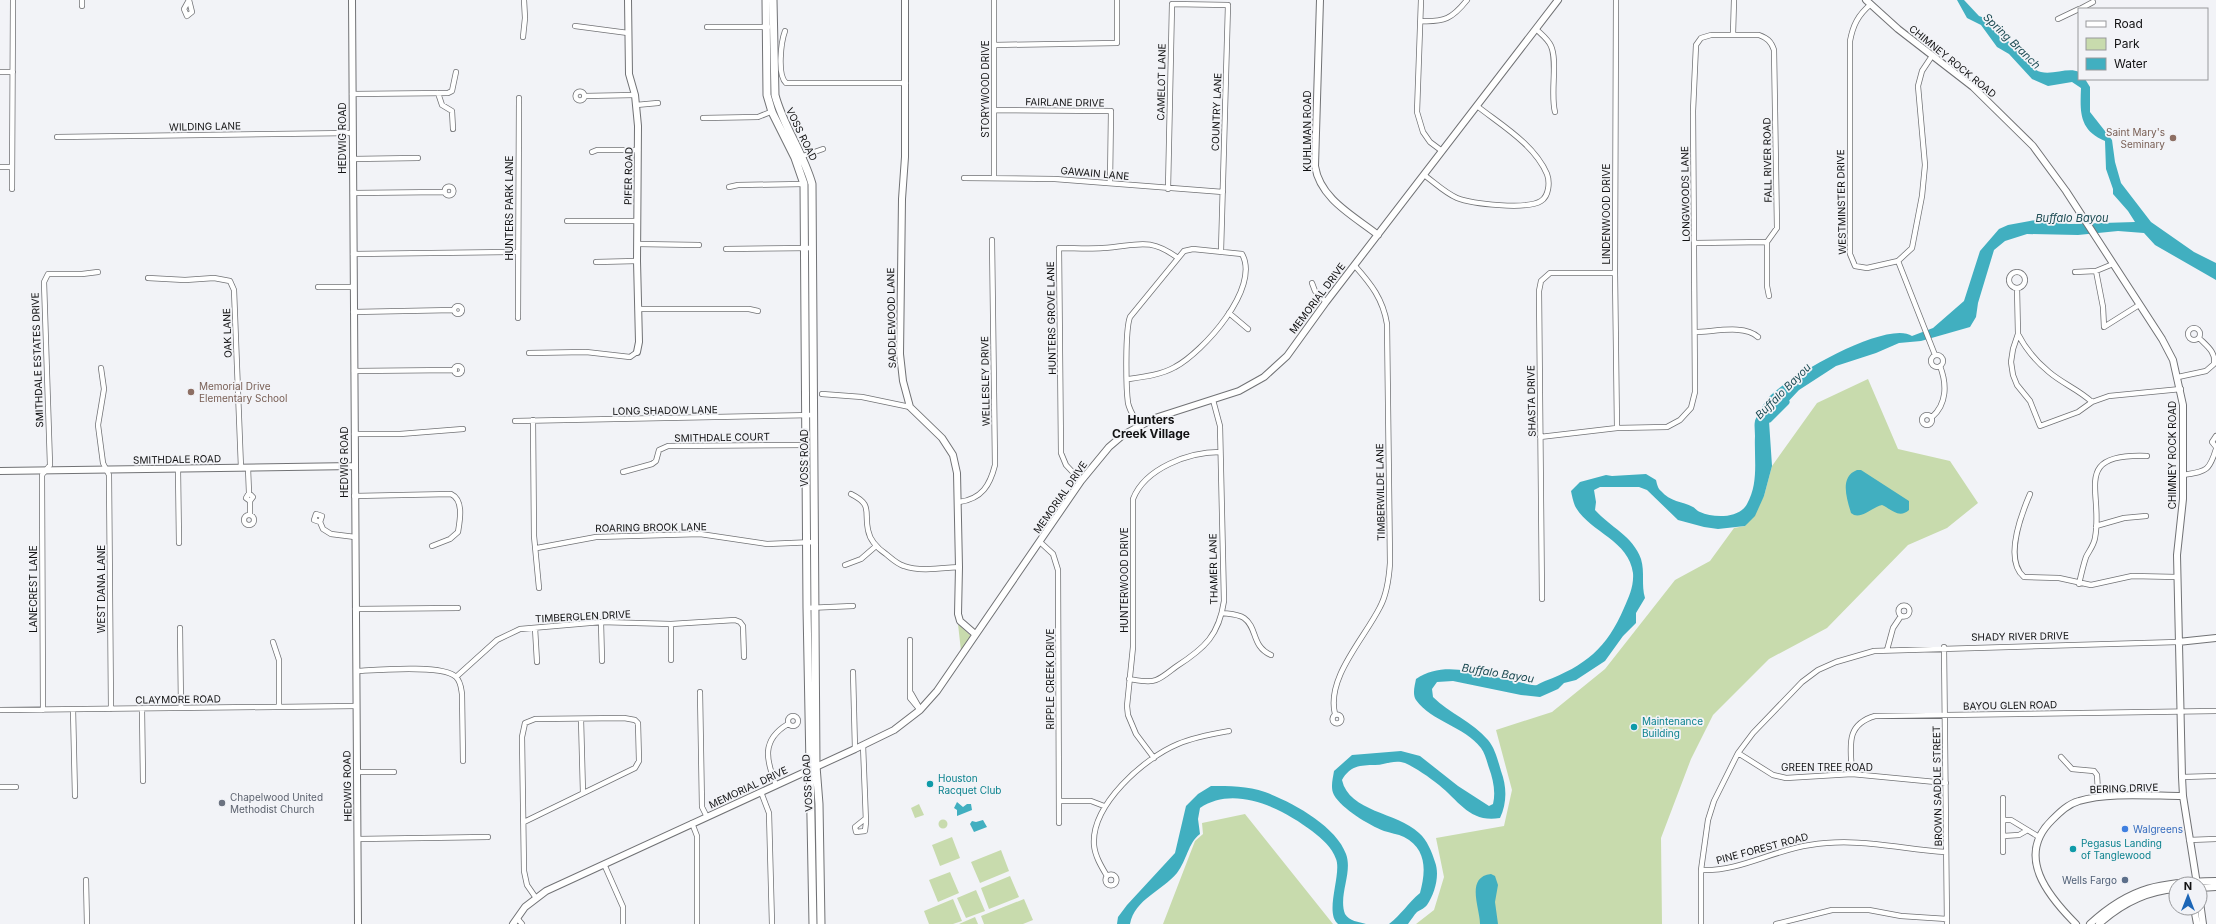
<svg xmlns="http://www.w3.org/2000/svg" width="2216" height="924" font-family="Inter,sans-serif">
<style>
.green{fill:#c8dbad}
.water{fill:#41afc0}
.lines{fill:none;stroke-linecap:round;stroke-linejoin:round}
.river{stroke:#41afc0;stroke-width:7}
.street-casing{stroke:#717275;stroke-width:6}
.secondary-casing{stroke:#717275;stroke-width:8}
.primary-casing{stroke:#717275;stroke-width:9}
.street{stroke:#fff;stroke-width:4.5}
.secondary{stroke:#fff;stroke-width:6}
.primary{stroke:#fff;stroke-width:7}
.education-dot{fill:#8d6e63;stroke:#f2f3f7;stroke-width:1.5}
.culture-dot{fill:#0f9aa8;stroke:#f2f3f7;stroke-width:1.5}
.worship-dot{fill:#6b7280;stroke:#f2f3f7;stroke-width:1.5}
.shop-dot{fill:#3f7fe0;stroke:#f2f3f7;stroke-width:1.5}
.service-dot{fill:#5c6f8a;stroke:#f2f3f7;stroke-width:1.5}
.labels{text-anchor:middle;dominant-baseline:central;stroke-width:3.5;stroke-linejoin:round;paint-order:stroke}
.street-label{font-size:10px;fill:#121213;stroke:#f2f3f7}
.education-label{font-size:10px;fill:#785e54;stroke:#f2f3f7;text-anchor:end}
.culture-label{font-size:10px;fill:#0d838f;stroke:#f2f3f7;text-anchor:start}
.worship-label{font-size:10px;fill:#5b616d;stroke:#f2f3f7;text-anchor:start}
.shop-label{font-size:10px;fill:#366cbe;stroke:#f2f3f7;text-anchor:start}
.service-label{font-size:10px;fill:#4e5e75;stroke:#f2f3f7;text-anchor:end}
.water-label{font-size:11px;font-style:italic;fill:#1c4b53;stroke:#f2f3f7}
.quarter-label{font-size:12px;font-weight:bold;fill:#121213;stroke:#f2f3f7}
</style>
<rect width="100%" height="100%" fill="#f2f3f7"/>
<path class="green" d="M1868 379 1898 449 1950 461 1978 503 1947 528 1908 545 1827 628 1769 659 1713 715 1691 759 1661 838 1662 924H1416L1434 910 1444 877 1436 838 1504 826 1512 790 1496 730 1552 712 1605 669 1675 580 1710 561 1734 528 1745 526 1764 496 1772 466 1817 403Z
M958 624 971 636 961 651Z
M919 804 924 815 915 818 911 808Z
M1245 814 1333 924H1163L1195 841 1203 834 1202 823Z
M938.5 824a4.5 4.5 0 1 1 9 0a4.5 4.5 0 1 1-9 0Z
M952 837 960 858 940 866 932 845Z
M1001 850 1009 871 980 883 971 862Z
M950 872 959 893 938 902 929 880Z
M1010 876 1019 897 989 909 981 888Z
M976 890 985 911 966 918 957 898Z
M953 899 962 921 953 924H929L924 911Z
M1024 899 1033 920 1023 924H984L981 916Z
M975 917 978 924H959Z"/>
<path class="water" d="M1957 0H1964L1979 16 1987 19 1996 32 2016 47 2017 52C2026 57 2030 69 2041 72 2053 75 2069 67 2079 72V79H2085L2090 87V112L2112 140 2115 162 2121 183 2151 222 2194 252 2216 263V280L2155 245 2144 233 2118 231 2078 235 2027 234 2005 241 1994 250 1978 303 1976 317 1970 327 1921 341 1899 343 1876 353 1836 366 1799 390 1783 407 1777 410 1769 421 1772 466 1764 496 1755 516 1745 526 1718 529 1704 527 1678 520 1647 490 1639 487H1600L1594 490 1596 502 1595 510C1610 527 1633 536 1641 559 1645 572 1641 585 1645 598L1636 613V623L1623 636 1605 661 1576 680 1564 683 1558 689 1540 697 1521 695 1453 681 1437 682 1432 689 1433 697C1449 713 1473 722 1488 740 1495 748 1498 761 1501 771 1507 787 1507 803 1500 818 1470 823 1460 802 1439 785 1429 777 1416 768 1405 763 1394 759 1386 765 1375 765 1360 765 1350 766 1342 780 1349 812 1397 812 1419 833 1427 840 1432 852 1435 862 1440 875 1435 893 1427 905 1425 908 1420 910 1417 912 1414 915 1411 920 1408 924H1389C1401 915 1408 903 1420 893 1426 871 1427 849 1404 837 1398 834 1390 833 1384 831 1369 825 1342 809 1334 795 1330 788 1333 778 1334 771L1352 755 1401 751 1420 756 1458 786 1489 806 1493 804C1496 792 1493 779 1489 768 1487 762 1485 753 1481 748 1464 726 1432 722 1416 700 1412 694 1415 685 1416 679 1446 658 1487 677 1519 682 1524 683 1532 686 1537 685 1539 684 1542 682 1545 681 1585 666 1607 648 1624 608 1629 597 1634 586 1633 573 1629 540 1589 532 1575 506 1573 501 1572 496 1571 491L1580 482 1606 475 1612 476 1646 474 1656 480C1657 484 1658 489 1661 491 1670 502 1682 501 1693 507 1695 508 1697 511 1700 512 1713 518 1739 519 1747 504 1759 483 1754 459 1755 436 1755 431 1754 425 1755 421 1756 417 1766 400 1769 397 1787 377 1888 319 1912 336L1933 328 1964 301 1980 251 1999 229 2008 225 2036 220 2070 224 2135 222 2128 211 2113 194V189L2106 169 2105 141C2079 130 2080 112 2081 88L2072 82 2048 86 2032 79 2009 54 1997 47 1981 25 1967 18Z
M1857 470H1861L1909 501V510C1899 519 1891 509 1882 505 1872 507 1860 521 1851 513 1847 499 1839 477 1857 470Z
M1211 786C1229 786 1248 786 1265 792 1292 802 1336 826 1346 854 1353 873 1338 895 1345 914 1349 921 1359 922 1366 924H1338C1324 913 1342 874 1336 859 1332 847 1322 839 1312 831 1283 809 1235 784 1200 808L1198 819 1200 834C1188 843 1187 860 1177 873 1162 891 1135 899 1130 924H1117L1118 917 1127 905 1175 853 1186 806 1198 794Z
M957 802 963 807 967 804H971L972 810 957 816V810L954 808Z
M983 820 987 827 974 832 970 824 972 821 976 822Z
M1491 874 1495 876 1498 885 1495 902 1498 924H1480C1480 908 1465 877 1491 874Z"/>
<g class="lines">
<path class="river" d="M1769 419 1786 402"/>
<g class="street-casing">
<path id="street" d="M82 0V6
M189 0 192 12 187 16 184 9 189 0
M994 0V178
M1421 0 1417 112 1423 132 1430 142 1442 151
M1616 0 1615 273 1617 428
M1871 4C1858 15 1853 25 1850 41V254L1855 266 1867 268 1898 261 1912 248 1922 196 1925 165 1918 86 1922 71 1932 56
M2080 9 2093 2
M2058 19 2079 9
M1421 21C1444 22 1452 19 1467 0
M575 26 628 33
M707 27H768
M1536 29C1541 34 1548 39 1551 46 1558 62 1550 93 1555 112
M785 31C781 42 777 75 786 83H906
M1733 34 1734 0
M523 37 525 18 524 0
M994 45 1117 43V0
M0 72H13
M575.5 96a4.5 4.5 0 1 1 9 0a4.5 4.5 0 1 1-9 0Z
M438 93 442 105 452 111 453 129
M352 94 448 93 452 91 456 72
M584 96 635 95
M636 105 658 103
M994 110 1111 111 1110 183
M703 118 758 117 773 111
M57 137 352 133
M592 152 597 150H638
M803 156 823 149
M352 159 418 158
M0 167H12
M1424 175C1434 182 1445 193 1457 198 1472 204 1527 210 1541 201 1549 196 1550 182 1547 174 1534 144 1501 125 1477 106
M964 178 1055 179 1223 192
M444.5 191a4.5 4.5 0 1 1 9 0a4.5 4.5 0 1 1-9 0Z
M729 187 738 185 804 184
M12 189 13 0
M1168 189 1172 4 1228 5 1221 251
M353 193 444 192
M567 221H637
M1767 242V286L1769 296
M638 244 699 245
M726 249 812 248
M353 254 518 252
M1898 261 1935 355
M596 262 637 261
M2096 271 2103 307 2104 327 2139 305
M2075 272 2096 271 2113 264
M2009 280a8 8 0 1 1 16 0a8 8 0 1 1-16 0Z
M148 278 185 280 214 278 230 281 234 290 241 468
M1312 283 1315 291 1326 302
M318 287H353
M2017 288 2018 334 2013 349 2011 362 2013 375 2017 385 2030 401 2040 426 2078 412 2092 402 2109 396 2181 389
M454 310a4 4 0 1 1 8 0a4 4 0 1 1-8 0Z
M638 309H749L758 311
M353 312 454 310
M1229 313 1248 329
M518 318 519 98
M2188 334a6 6 0 1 1 12 0a6 6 0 1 1-12 0Z
M1695 332C1713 332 1744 324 1758 337
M2018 334C2025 348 2037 362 2049 372 2063 384 2078 389 2092 402
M529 353 586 352 630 357 637 352
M1931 361a6 6 0 1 1 12 0a6 6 0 1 1-12 0Z
M454 370a4 4 0 1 1 8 0a4 4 0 1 1-8 0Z
M101 368 104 389 98 425 103 463 109 475 111 709
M354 371 455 370
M2178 377 2206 371 2214 364C2216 352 2207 346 2199 338
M1128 379C1143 377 1161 375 1175 367 1203 352 1261 288 1242 254L1193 249 1184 251 1130 317C1125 330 1126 388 1128 403 1130 412 1135 418 1139 426
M822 394 862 397 910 407
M1922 420a5 5 0 1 1 10 0a5 5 0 1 1-10 0Z
M1932 417C1947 404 1947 384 1940 366
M533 420 534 536 539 588
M515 421 814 415
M354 434H400L463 429
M2216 436 2212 442 2216 447
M1540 437 1617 428 1667 427 1680 420 1691 408 1695 392 1693 111 1696 45 1701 38 1711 35H1759C1767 38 1771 41 1774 50L1777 228 1767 242 1695 243
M248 468 249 493
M178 469 179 543
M623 472 652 464 656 461 659 450 668 446 807 445
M2183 475C2206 471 2209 472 2216 449
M1081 481 1066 465 1061 453 1059 248C1074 248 1089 249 1103 248 1137 246 1148 236 1178 258
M851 494C873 505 864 511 868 530 870 541 877 548 886 554 891 558 897 564 904 566 920 572 943 568 959 567
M2030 494C2021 515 2004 560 2024 577L2059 578 2091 585 2132 576 2177 577
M354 496 451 494C464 500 460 520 458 532L450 539 432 546
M250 501 246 498 249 493 253 497 250 501V515
M959 502C982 499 990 485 995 465L992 240
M244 520a5 5 0 1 1 10 0a5 5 0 1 1-10 0Z
M320 522 322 516 316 514 314 520 320 522 323 529 331 534 355 537
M2096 526 2124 518 2146 516
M1040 542 1053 554 1058 570 1059 823
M537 548 596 537 700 534 767 544 815 542
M845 565 861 559 876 546
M2079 584C2081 575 2083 566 2086 557 2089 551 2094 545 2095 538 2104 492 2070 453 2147 456
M1542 599 1539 291 1541 281 1550 273H1615
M1898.5 611a5.5 5.5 0 1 1 11 0a5.5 5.5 0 1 1-11 0Z
M807 608 853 606
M355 609 458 608
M1222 613C1229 614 1238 614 1244 618 1258 628 1251 646 1271 655
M601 622 602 661
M180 628 181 708
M535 628 537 662
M910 640V698L920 710
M273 642 279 660V707
M1944 647 1947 924
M1887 650 1893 628 1901 616
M671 660V624
M357 671C376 670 444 664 456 677 461 682 461 688 462 694L463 761
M853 672 855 749
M456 677 497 640 520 629 601 622 671 624 735 620 740 622 743 626 744 657
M1129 679C1136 680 1149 683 1156 680 1164 677 1171 670 1177 666 1205 648 1219 635 1224 601L1220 426 1213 400
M700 692 702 807 707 817
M911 693 919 707
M73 709 75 796
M142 709 143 781
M0 710 356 706
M43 710 42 475 50 465 44 282 48 274H82L98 272
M1335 714C1326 678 1364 639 1380 607 1387 594 1389 578 1390 563L1387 324C1383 299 1371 284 1355 266
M1332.5 719a4.5 4.5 0 1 1 9 0a4.5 4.5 0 1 1-9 0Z
M788 721a5 5 0 1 1 10 0a5 5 0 1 1-10 0Z
M581 719 583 793
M863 745 866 822 865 831 856 832 855 827 865 819
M1738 753 1773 775 1786 778 1852 774 1946 783
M2061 757 2072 769 2094 771 2097 775 2098 792
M1154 758 1136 734 1128 715 1127 706 1133 647V499C1145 468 1189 452 1220 452
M357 772H394
M1852 774C1851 748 1844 725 1875 716L2216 711
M2182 777 2216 776
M776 785C766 760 761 740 788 724
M0 787H16
M761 792 769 813 772 924
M2003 798V852
M1060 801H1091L1104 806
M2003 820H2011L2039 837
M524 822 635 768 639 761 638 723 635 720 624 718 535 719 525 723 522 737 524 871 527 885 536 898
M692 823 697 836V924
M2003 836 2019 835 2026 831
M358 839 488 837
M2189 840 2216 839
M604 864 623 907V924
M1701 870C1739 872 1773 850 1810 845 1857 837 1900 849 1946 852
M1105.5 880a5.5 5.5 0 1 1 11 0a5.5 5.5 0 1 1-11 0Z
M1107 876C1101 866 1095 856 1094 845 1091 805 1144 758 1178 744 1194 737 1212 734 1229 731
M86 880 87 924
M517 918 522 924
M1701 924V870L1708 820 1714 801 1738 753 1753 733 1802 682 1818 670 1836 662 1874 651 2178 642
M1776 924 1832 910H1869L1901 916 1947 919"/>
</g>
<g class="secondary-casing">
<path id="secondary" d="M352 0 358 924
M628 0 629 74 635 95 638 126 637 261 639 342 637 352
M905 0V157L902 199 900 354 903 381 910 407 942 438 953 455 957 473 959 567 958 614 960 621 975 634
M1320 0 1315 166C1320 199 1354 216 1378 235
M1866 0 1898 29 1973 87 2033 146 2066 191 2162 339 2173 360 2183 405V499L2177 555 2182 777 2183 796 2197 884
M0 471 354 466
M2178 642 2216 638
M2200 888 2216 887
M2200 902 2203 924
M2194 908 2197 924
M513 924 525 907 546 891 855 749 894 730 920 710 937 691 1081 481 1109 447 1123 435 1155 418 1239 391 1264 377 1287 356 1326 302 1558 0
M2076 924C2048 896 2015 856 2052 820 2060 812 2068 804 2079 801 2107 792 2152 796 2183 796
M2090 924C2131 886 2162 882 2216 881
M2099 924C2120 905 2147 891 2176 889"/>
</g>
<g class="primary-casing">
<path id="primary" d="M766 0 767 95 772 112 795 158 804 184 807 608 813 924
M773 0 775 95C783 126 803 152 812 184L816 766 819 804 821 924"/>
</g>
<use href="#street" class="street"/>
<use href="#secondary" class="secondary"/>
<use href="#primary" class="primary"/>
</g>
<g class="education-dot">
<circle cx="2173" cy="138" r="4"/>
<circle cx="191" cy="392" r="4"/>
</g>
<g class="culture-dot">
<circle cx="1634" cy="727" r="4"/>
<circle cx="930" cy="784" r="4"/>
<circle cx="2073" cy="849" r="4"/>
</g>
<circle class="worship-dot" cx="222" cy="803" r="4"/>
<circle class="shop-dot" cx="2125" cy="829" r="4"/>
<circle class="service-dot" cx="2125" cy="880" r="4"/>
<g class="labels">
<g class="street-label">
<text transform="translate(1953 61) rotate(39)">CHIMNEY ROCK ROAD</text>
<text transform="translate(1161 82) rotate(-89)">CAMELOT LANE</text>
<text transform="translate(985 89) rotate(-90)">STORYWOOD DRIVE</text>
<text transform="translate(1065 102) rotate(1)">FAIRLANE DRIVE</text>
<text transform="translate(1216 112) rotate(-88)">COUNTRY LANE</text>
<text transform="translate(205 126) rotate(-1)">WILDING LANE</text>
<text transform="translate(1307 131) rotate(-90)">KUHLMAN ROAD</text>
<text transform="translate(802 134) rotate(64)">VOSS ROAD</text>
<text transform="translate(342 138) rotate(-90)">HEDWIG ROAD</text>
<text transform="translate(1767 160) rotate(-91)">FALL RIVER ROAD</text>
<text transform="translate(1095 173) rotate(5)">GAWAIN LANE</text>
<text transform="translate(628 176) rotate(-89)">PIFER ROAD</text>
<text transform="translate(1685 194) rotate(-91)">LONGWOODS LANE</text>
<text transform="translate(1841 202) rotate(-91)">WESTMINSTER DRIVE</text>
<text transform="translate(509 208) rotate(-90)">HUNTERS PARK LANE</text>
<text transform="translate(1606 214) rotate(-90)">LINDENWOOD DRIVE</text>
<text transform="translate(1317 298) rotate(-53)">MEMORIAL DRIVE</text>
<text transform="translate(891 318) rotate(-91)">SADDLEWOOD LANE</text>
<text transform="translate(1051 318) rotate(-91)">HUNTERS GROVE LANE</text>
<text transform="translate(227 333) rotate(-92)">OAK LANE</text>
<text transform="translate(37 360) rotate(-92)">SMITHDALE ESTATES DRIVE</text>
<text transform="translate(985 381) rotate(-91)">WELLESLEY DRIVE</text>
<text transform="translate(1531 401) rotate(-91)">SHASTA DRIVE</text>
<text transform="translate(665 410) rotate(-1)">LONG SHADOW LANE</text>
<text transform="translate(722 437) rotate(-1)">SMITHDALE COURT</text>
<text transform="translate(2172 455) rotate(-90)">CHIMNEY ROCK ROAD</text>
<text transform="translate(804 458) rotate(-90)">VOSS ROAD</text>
<text transform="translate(177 459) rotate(-1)">SMITHDALE ROAD</text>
<text transform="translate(344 462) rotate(-90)">HEDWIG ROAD</text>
<text transform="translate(1380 492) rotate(-91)">TIMBERWILDE LANE</text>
<text transform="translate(1060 497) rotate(-55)">MEMORIAL DRIVE</text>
<text transform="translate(651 527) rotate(-1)">ROARING BROOK LANE</text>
<text transform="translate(1213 569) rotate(-91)">THAMER LANE</text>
<text transform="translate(1124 580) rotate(-90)">HUNTERWOOD DRIVE</text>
<text transform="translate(33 589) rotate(-90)">LANECREST LANE</text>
<text transform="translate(101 589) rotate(-90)">WEST DANA LANE</text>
<text transform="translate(583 616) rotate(-3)">TIMBERGLEN DRIVE</text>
<text transform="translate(2020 636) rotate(-1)">SHADY RIVER DRIVE</text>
<text transform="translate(1050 679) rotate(-90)">RIPPLE CREEK DRIVE</text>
<text transform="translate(178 699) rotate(-1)">CLAYMORE ROAD</text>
<text transform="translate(2010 705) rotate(-1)">BAYOU GLEN ROAD</text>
<text x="1827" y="767">GREEN TREE ROAD</text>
<text transform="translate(807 783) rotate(-93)">VOSS ROAD</text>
<text transform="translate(347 786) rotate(-91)">HEDWIG ROAD</text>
<text transform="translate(1937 786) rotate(-91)">BROWN SADDLE STREET</text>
<text transform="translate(748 787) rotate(-25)">MEMORIAL DRIVE</text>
<text transform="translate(2124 788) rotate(-2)">BERING DRIVE</text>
<text transform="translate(1762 848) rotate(-15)">PINE FOREST ROAD</text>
</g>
<g class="education-label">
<text x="2165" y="132">Saint Mary's<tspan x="2165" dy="12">Seminary</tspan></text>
<text x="199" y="386" text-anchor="start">Memorial Drive<tspan x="199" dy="12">Elementary School</tspan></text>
</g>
<g class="culture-label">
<text x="1642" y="721">Maintenance<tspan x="1642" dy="12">Building</tspan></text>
<text x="938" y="778">Houston<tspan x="938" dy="12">Racquet Club</tspan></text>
<text x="2081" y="843">Pegasus Landing<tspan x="2081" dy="12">of Tanglewood</tspan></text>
</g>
<g class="worship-label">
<text x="230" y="797">Chapelwood United<tspan x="230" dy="12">Methodist Church</tspan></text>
</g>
<g class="shop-label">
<text x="2133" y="829">Walgreens</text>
</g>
<g class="service-label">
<text x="2117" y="880">Wells Fargo</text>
</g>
<g class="water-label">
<text transform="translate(2012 41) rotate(44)">Spring Branch</text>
<text x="2072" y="218">Buffalo Bayou</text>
<text transform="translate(1783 391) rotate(-45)">Buffalo Bayou</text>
<text transform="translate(1498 673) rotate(9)">Buffalo Bayou</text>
</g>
<g class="quarter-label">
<text x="1151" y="419">Hunters<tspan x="1151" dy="14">Creek Village</tspan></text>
</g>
</g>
<rect x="2078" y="8" width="130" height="72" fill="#f2f3f7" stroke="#98999c"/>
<rect x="2086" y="21" width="20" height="6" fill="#ffffff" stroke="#98999c"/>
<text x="2114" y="28" font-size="12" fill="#121213">Road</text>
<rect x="2086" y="38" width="20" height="12" fill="#c8dbad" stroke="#98999c"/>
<text x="2114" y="48" font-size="12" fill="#121213">Park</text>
<rect x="2086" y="58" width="20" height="12" fill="#41afc0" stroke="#98999c"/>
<text x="2114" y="68" font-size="12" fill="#121213">Water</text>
<g transform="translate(2188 896)"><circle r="19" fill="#f2f3f7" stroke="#98999c"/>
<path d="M0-3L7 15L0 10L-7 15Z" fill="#1d66b6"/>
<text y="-6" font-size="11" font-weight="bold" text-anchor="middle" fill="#121213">N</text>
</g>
</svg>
